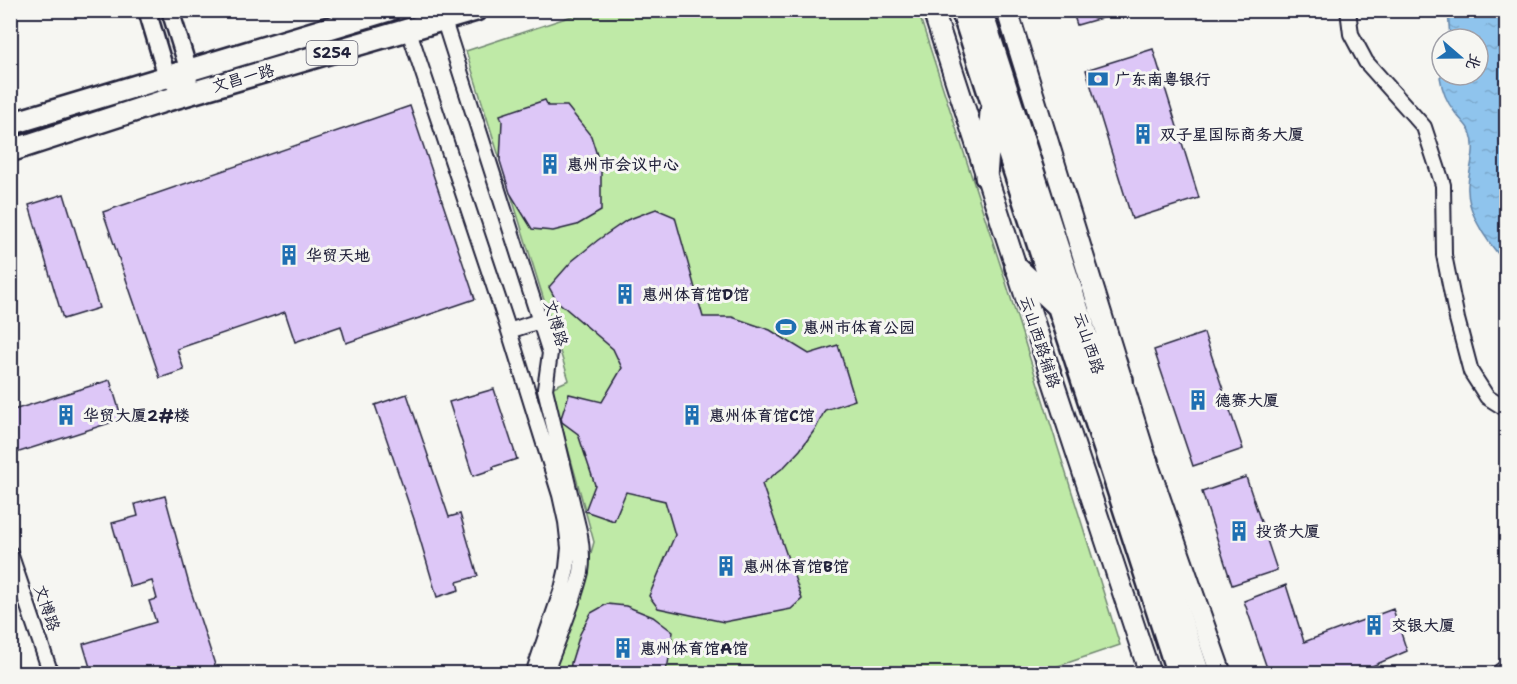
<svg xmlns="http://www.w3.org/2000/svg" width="1517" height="684" font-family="'Shantell Sans','LXGW WenKai TC',sans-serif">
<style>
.green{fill:#bfeaa7;stroke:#708671;stroke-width:1.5}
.water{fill:url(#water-ripples);stroke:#6383a6;stroke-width:1.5}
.building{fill:#ddc7f7;stroke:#22223b;stroke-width:1.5}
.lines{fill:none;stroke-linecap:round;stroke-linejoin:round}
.minor-casing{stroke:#22223b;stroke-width:18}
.tertiary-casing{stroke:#22223b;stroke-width:21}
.secondary-casing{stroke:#22223b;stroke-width:24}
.primary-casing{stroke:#22223b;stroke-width:26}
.minor{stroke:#f6f6f2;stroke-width:14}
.tertiary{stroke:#f6f6f2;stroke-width:16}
.secondary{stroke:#f6f6f2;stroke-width:20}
.primary{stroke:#f6f6f2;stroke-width:21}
.labels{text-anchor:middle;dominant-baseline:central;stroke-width:6;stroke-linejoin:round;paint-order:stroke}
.shield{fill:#f6f6f2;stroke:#626272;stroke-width:1.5}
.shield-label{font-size:15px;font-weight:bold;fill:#22223b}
.street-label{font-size:16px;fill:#22223b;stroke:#f6f6f2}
.poi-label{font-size:16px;font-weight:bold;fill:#22223b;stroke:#f6f6f2;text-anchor:start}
</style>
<defs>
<pattern id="water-ripples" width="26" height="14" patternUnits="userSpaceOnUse" patternTransform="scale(1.5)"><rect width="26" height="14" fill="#8fc4ed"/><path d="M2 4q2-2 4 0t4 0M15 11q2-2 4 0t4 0" fill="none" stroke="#7ba8cc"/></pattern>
</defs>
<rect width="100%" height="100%" fill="#f6f6f2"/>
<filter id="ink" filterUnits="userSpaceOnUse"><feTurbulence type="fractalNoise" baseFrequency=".0167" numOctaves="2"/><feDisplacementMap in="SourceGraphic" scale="12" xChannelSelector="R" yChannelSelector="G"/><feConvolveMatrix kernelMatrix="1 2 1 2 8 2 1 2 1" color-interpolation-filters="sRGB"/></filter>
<g filter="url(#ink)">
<path class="green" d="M587 11H918L1003 273 1120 645 1035 674 553 673 571 625 594 542 551 388 569 380 466 51Z"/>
<path class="water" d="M1448 10 1506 11V263C1489 244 1466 213 1468 185 1469 168 1477 150 1471 134 1468 125 1459 119 1454 111 1446 101 1442 90 1440 77L1442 75H1478V39H1450Z"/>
<path class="building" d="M1072 10H1119V13L1077 25Z
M1153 49 1199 198 1132 219 1086 70Z
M545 100 548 106H567L591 136 601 168V211L577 225 553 231 532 229 510 193 500 161 502 121 500 115Z
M410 106 475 299 346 343 341 326 295 342 285 312 177 349 184 370 160 378 103 212Z
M64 194 99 308 63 319 29 205Z
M656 209 675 217 703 317H732L770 330 809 354 838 345 855 400 825 410 816 428 800 450 784 467 762 484 802 599 791 609 724 622 658 608 649 596 675 535 665 501 626 492 614 521 585 511 595 485 578 434 562 422 561 418 569 394 602 402 622 368 613 349 556 300 549 287 572 261 598 240 627 220Z
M1204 333 1243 449 1193 466 1154 350Z
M110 380 122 419 10 455V411Z
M494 389 517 459 493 467 494 469 473 476 449 402Z
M407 394 449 517 460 514 478 576 457 582 459 590 437 597 414 519 375 405Z
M1246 477 1277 570 1232 585 1202 492Z
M165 496 190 588 218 674H92L83 644 156 622 149 601 157 599 152 581 130 587 112 523 138 516 135 504Z
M1286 585 1304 642 1393 609 1407 651 1354 674H1269L1244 601Z
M607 604 626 606 653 617 673 632 668 664 664 674H570L571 663 580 634 591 613Z"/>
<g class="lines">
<g class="minor-casing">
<path id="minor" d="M1348 10 1351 34 1366 62 1424 127 1443 185 1444 255 1457 319 1471 372 1487 397 1506 409
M444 21 550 353 545 389 580 535C582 547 583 559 581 572 573 605 557 642 545 674
M409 31 509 331 560 495 566 522 569 548 567 568 562 589 533 674
M509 331 539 321
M10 553 51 674"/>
</g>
<g class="tertiary-casing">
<path id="tertiary" d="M147 10 167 77 175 84
M170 10 189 71 188 94"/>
</g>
<g class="secondary-casing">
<path id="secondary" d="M933 10 1050 372 1150 674
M1007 10 1147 462 1221 674
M1502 674 1506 671"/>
</g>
<g class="primary-casing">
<path id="primary" d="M962 10 1178 674
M981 10 1085 332 1199 674
M10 124 389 10
M10 151 164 101 476 10
M986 177 991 112
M1016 267 1059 307
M1094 344 1122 380
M1146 501 1147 462"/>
</g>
<use href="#minor" class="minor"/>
<use href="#tertiary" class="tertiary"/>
<use href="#secondary" class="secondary"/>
<use href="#primary" class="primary"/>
</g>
</g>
<defs>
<g id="bank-bare" transform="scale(1.62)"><path d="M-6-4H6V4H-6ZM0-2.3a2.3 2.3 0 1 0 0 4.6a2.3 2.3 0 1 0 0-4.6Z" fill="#1f6fb2" stroke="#f6f6f2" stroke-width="2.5" paint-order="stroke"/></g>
<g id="building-bare" transform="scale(1.62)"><path d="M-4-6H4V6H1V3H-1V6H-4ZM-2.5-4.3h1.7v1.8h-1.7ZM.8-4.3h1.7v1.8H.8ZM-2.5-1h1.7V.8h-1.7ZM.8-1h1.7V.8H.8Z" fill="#1f6fb2" stroke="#f6f6f2" stroke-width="2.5" paint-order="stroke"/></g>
<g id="stadium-bare" transform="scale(1.62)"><path d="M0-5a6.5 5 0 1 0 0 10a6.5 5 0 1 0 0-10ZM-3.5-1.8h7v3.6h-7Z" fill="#1f6fb2" stroke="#f6f6f2" stroke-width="2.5" paint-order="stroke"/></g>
</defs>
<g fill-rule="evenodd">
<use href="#bank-bare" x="1098" y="79"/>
<use href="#building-bare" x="1143" y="134"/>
<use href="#building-bare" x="550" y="164"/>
<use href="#building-bare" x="289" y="255"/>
<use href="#building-bare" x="625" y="294"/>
<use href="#stadium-bare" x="786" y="327"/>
<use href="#building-bare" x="1198" y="400"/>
<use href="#building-bare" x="66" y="415"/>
<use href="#building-bare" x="692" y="415"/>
<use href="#building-bare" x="1239" y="531"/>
<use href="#building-bare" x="726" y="566"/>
<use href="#building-bare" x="1374" y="625"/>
<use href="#building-bare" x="623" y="648"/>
</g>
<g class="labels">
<rect class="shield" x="306.5" y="41" width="51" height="24" rx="4.5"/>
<g class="shield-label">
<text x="332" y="53">S254</text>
</g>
<g class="street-label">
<text transform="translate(243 78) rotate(-16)">文昌一路</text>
<text transform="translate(556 323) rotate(74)">文博路</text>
<text transform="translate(1040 342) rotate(72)">云山西路辅路</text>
<text transform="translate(1089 343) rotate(72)">云山西路</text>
<text transform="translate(47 608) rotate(71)">文博路</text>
</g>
<g class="poi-label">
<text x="1115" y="79">广东南粤银行</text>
<text x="1160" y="134">双子星国际商务大厦</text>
<text x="567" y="164">惠州市会议中心</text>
<text x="306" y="255">华贸天地</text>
<text x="642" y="294">惠州体育馆D馆</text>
<text x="803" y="327">惠州市体育公园</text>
<text x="1215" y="400">德赛大厦</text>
<text x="83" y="415">华贸大厦2#楼</text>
<text x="709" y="415">惠州体育馆C馆</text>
<text x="1256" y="531">投资大厦</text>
<text x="743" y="566">惠州体育馆B馆</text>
<text x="1391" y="625">交银大厦</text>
<text x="640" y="648">惠州体育馆A馆</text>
</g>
</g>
<rect width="1517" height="684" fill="none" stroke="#f6f6f2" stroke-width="36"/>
<rect x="18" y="18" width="1481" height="648" fill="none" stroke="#22223b" stroke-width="2" filter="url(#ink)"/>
<g transform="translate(1460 57) rotate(110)"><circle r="28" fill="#f6f6f2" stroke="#a1a1a9" stroke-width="1.5"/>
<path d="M0-4.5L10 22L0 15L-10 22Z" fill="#1f6fb2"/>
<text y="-9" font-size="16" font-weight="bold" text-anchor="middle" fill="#22223b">北</text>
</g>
</svg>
